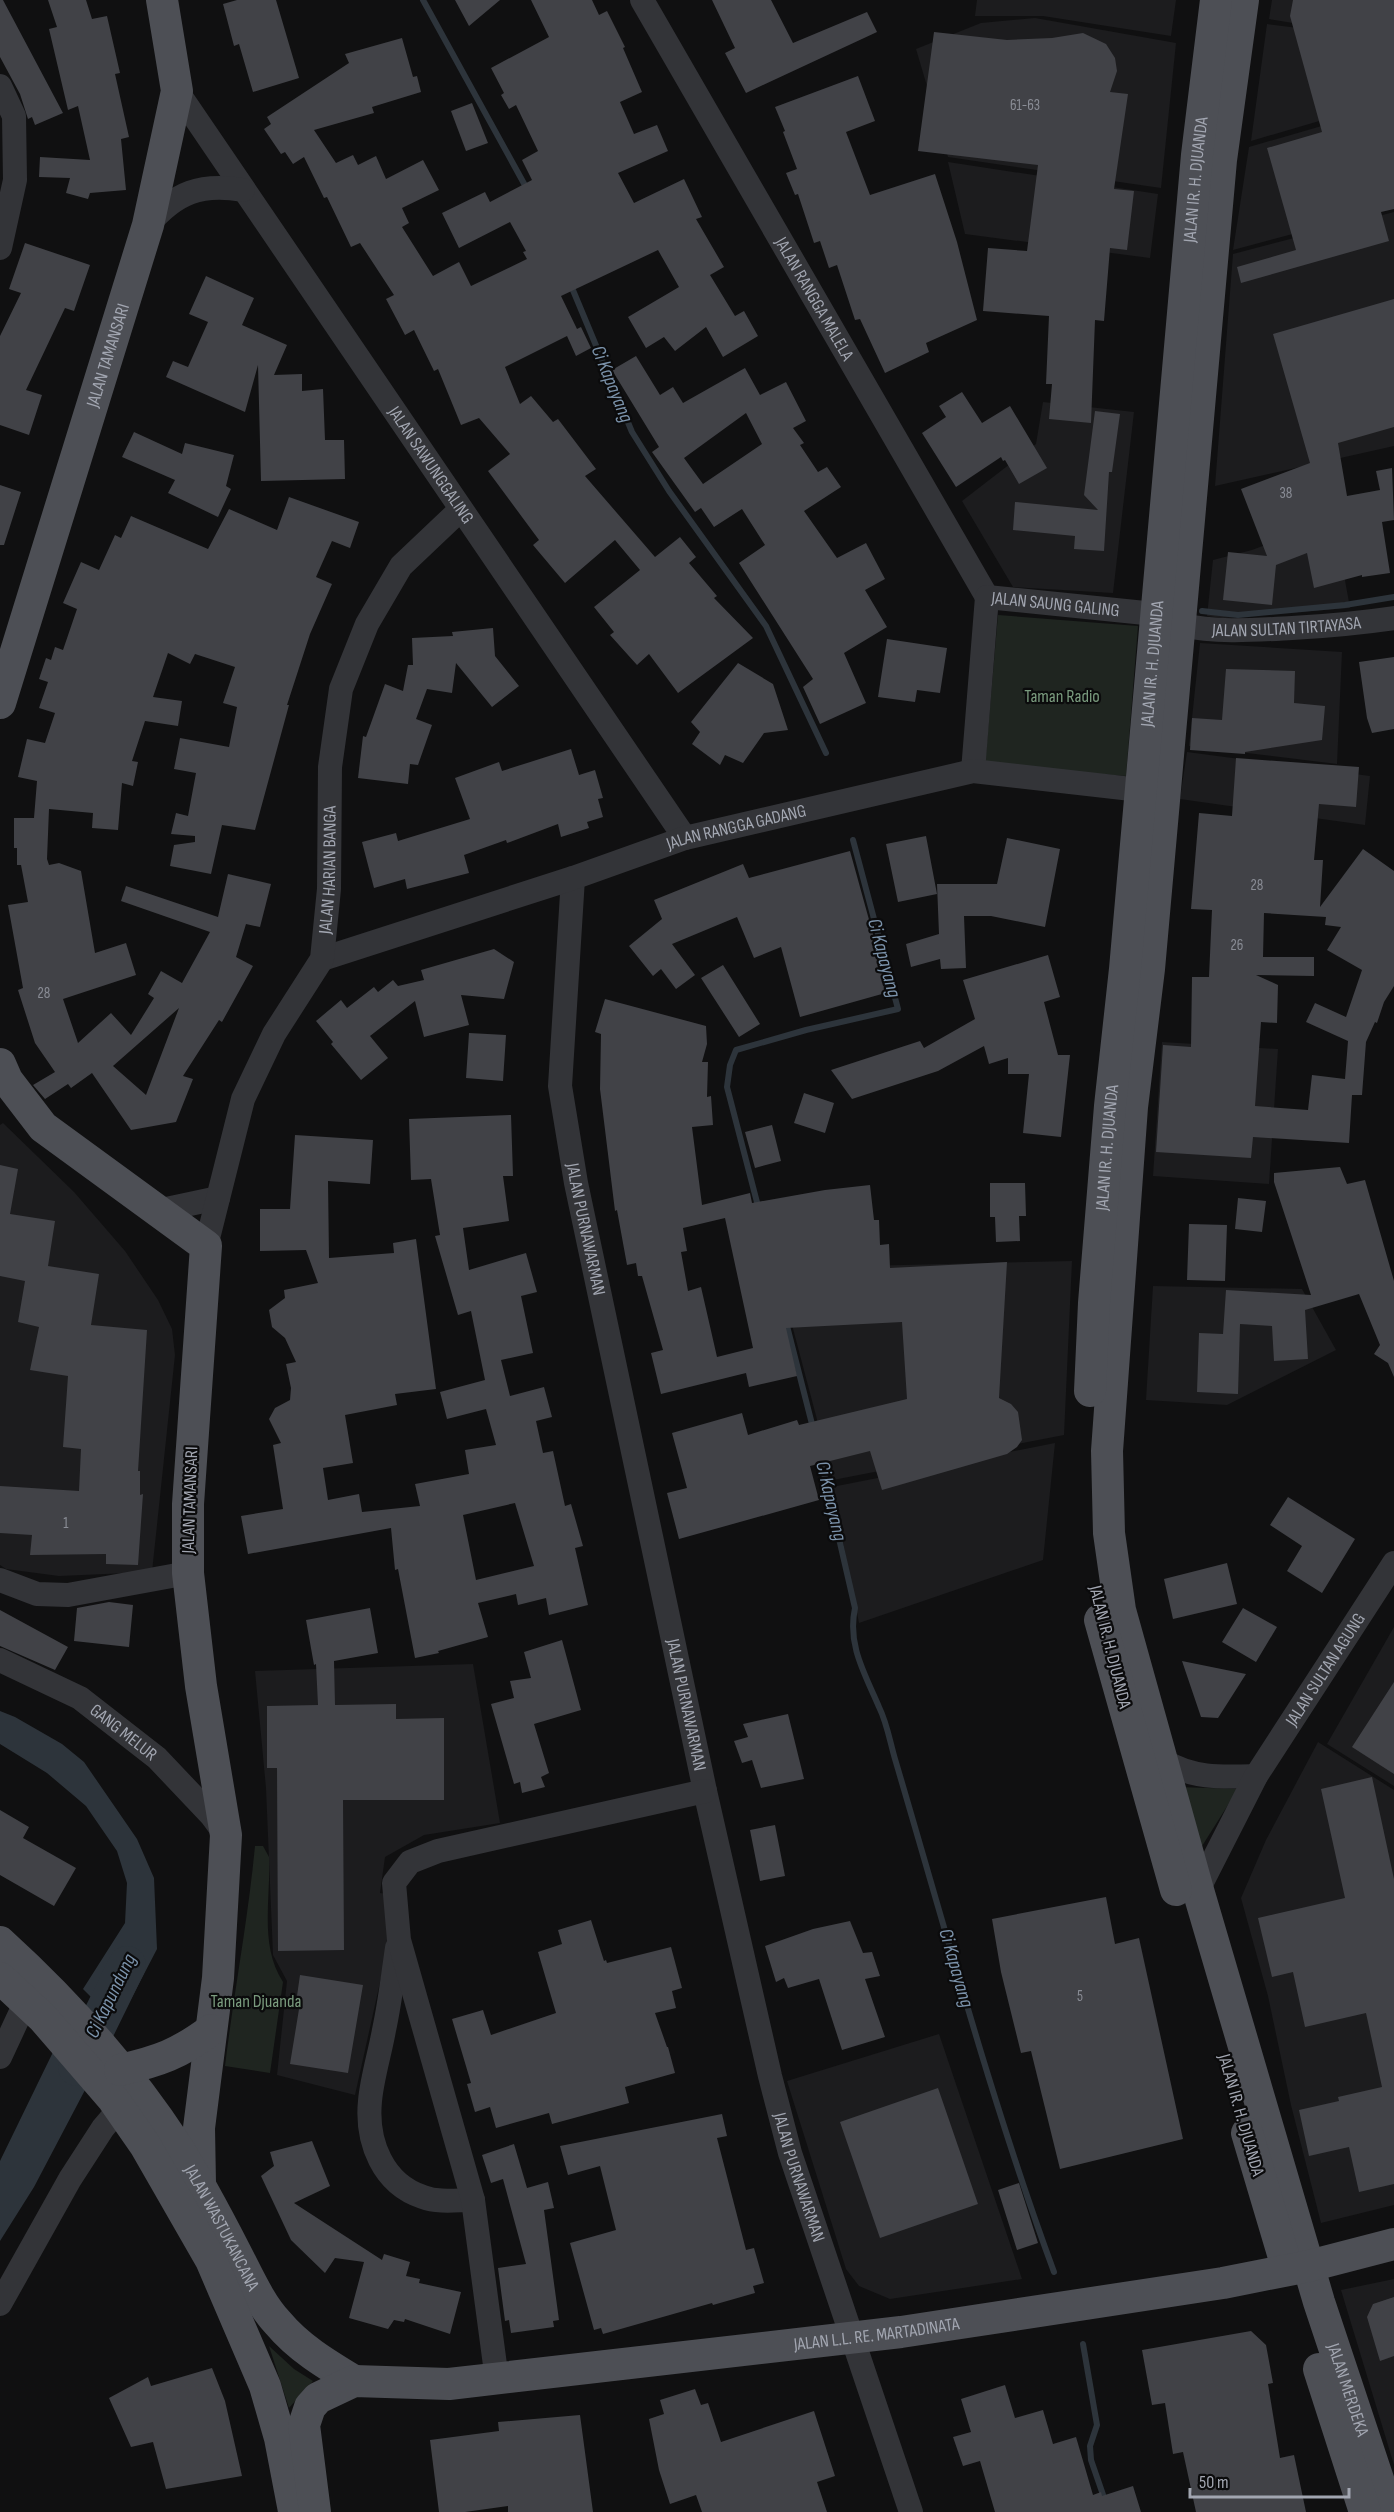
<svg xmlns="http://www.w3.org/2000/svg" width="1394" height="2512" font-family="'Sofia Sans Condensed',sans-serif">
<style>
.built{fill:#1c1c1e}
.green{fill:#1f2520}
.water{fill:#2d343b}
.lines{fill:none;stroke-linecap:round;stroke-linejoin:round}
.stream{stroke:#2d343b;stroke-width:6}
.river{stroke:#2d343b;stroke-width:38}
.building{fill:#414247;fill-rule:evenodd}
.minor{stroke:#333438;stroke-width:24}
.major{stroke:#4d4f55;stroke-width:32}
.labels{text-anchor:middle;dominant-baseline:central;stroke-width:4.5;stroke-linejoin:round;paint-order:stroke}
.number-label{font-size:15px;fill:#8a8d96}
.street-label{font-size:18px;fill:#a2a6b1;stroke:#0b0b0c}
.park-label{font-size:18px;fill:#7a9b7e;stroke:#0b0b0c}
.water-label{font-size:20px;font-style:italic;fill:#7b92aa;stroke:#0b0b0c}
</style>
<rect width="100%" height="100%" fill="#101011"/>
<path class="built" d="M977 0H1176L1171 36 1043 16H975Z
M1272 0H1380L1299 24 1269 19Z
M1035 18 1176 43 1161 188 948 157 916 49 981 23Z
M1267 24 1298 28 1394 99 1251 141Z
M1394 105V207L1233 250 1249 147Z
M948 162 1158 194 1150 258 965 234Z
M1394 212V446L1215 486 1233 254Z
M1043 402 1134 412 1113 593 1013 587 962 501 1036 444Z
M1334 519 1350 608 1223 618 1207 616 1213 560 1252 550Z
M1200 643 1342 652 1337 764 1189 746Z
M1187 752 1370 776 1365 825 1180 799Z
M1162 1042 1278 1049 1269 1184 1153 1176Z
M3 1123 74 1192 125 1251 158 1300 172 1329 175 1355 152 1572 59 1576 6 1569 0 1565V1125Z
M1072 1261 1064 1435 833 1480 777 1268Z
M1153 1286 1302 1289 1336 1350 1227 1405 1146 1400Z
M1055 1443 1043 1560 859 1623 832 1487Z
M1394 1627V1786L1327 1744Z
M473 1664 500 1823 424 1835 385 1857 380 1893 393 1895 387 1951 355 2095 277 2075 287 1981 273 1955 266 1788 255 1671Z
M1318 1742 1394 1790V2205L1321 2223 1291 2105 1268 1996 1241 1898 1266 1840Z
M939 2034 1022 2279 890 2299 859 2286 846 2269 787 2081Z
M1394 2279V2465L1341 2290Z"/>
<path class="green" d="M998 615 1138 626 1126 776 985 765Z
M1178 1787 1238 1789 1197 1854Z
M255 1846H263L269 1857C271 1899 259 1945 283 1982L270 2073 225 2066C234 1992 248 1920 255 1846Z
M269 2346 294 2369 313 2381 289 2408Z"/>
<path class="water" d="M0 1711 15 1717 62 1744 84 1762 137 1839 154 1878 157 1949 118 2024 83 1989 125 1923 127 1883 117 1851 86 1806 47 1773 0 1744Z
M54 2050 85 2090 34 2187 0 2241V2161Z"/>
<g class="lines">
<path class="stream" d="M423 0 527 189
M570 283 632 432 669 491 766 626 826 753
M1202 611 1238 615 1345 605 1394 597
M759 1210 727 1087 730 1065 736 1050 806 1030 898 1009 853 840
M786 1322 813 1428
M820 1456 855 1608C847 1645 865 1674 879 1707 887 1723 890 1742 895 1759 946 1931 992 2104 1054 2272
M1083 2344 1097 2425 1090 2446 1091 2460 1109 2512"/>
<path class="river" d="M77 2067 127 1965"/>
</g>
<path class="building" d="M0 0H3L63 113 35 125 32 117 28 119 20 94 0 57Z
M48 0H86L92 19 107 16 120 73 115 74 129 137 121 139 126 190 90 193 88 199 66 193 70 178 39 177 40 157 90 160 78 106 68 110 49 29 57 27Z
M237 0H276L299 78 253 92 239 44 234 46 223 4Z
M455 0H500L469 26Z
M531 0H592L599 15 607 11 625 47 623 48 642 92 620 102 634 134 657 125 668 151 618 173 634 203 684 179 702 217 696 219 724 267 710 275 735 316 744 311 758 336 723 357 706 327 675 351 664 337 646 348 628 317 679 287 658 250 561 296 577 329 581 327 591 348 576 356 567 336 505 367 520 404 531 396 553 422 558 419 596 469 585 476 655 557 680 537 696 557 689 563 717 596 714 598 753 638 678 693 649 654 637 665 610 635 614 632 594 607 640 570 615 540 565 583 533 545 539 540 488 471 510 454 479 418 461 425 438 369 434 371 414 330 405 335 386 299 394 295 360 243 351 247 327 197 324 198 304 157 293 164 285 152 281 154 264 129 271 124 267 117 349 63 345 54 402 38 413 77 417 76 421 92 372 107 374 113 314 130 336 163 353 155 358 165 376 156 386 179 423 160 439 190 402 208 409 223 402 227 433 276 459 262 471 286 527 259 523 252 526 251 510 222 459 248 442 213 485 192 490 202 532 180 522 160 538 151 516 105 509 109 501 95 504 93 491 68 549 37Z
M712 0H771L793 43 867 12 877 32 746 93 725 53 735 48Z
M1293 0H1394V209L1381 212 1389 241 1241 283 1237 267 1296 250 1267 148 1322 132 1290 16Z
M934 32 1007 40 1052 38 1083 33 1106 44 1115 58 1117 71 1110 92 1128 94 1114 189 1134 191 1127 250 1110 248 1104 321 1095 320 1091 423 1049 419 1052 384H1046L1049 316 983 311 988 248 1027 251 1038 165 918 151Z
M858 76 875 121 846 132 870 195 935 174 957 242 977 320 926 343 929 352 885 373 860 319 855 320 837 265 829 268 820 241 814 243 798 194 795 195 786 173 797 169 783 132 785 131 775 107Z
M472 103 488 143 466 151 451 111Z
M25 243 90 265 74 311 65 308 26 390 42 395 29 435 0 425V336L21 293 9 289Z
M206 276 254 298 242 325 287 345 274 375 302 374V391L323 389 325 440H344L345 479 261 481 258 365 245 412 166 377 173 361 188 367 208 322 189 314Z
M1394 299V427L1338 443 1347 496 1380 490 1376 471 1392 468 1394 520 1382 522 1390 573 1362 577V575L1314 588 1307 553 1276 565 1272 605 1223 600 1228 552 1267 556 1241 489 1310 463 1273 334Z
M636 356 660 395 673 387 683 403 745 368 760 395 786 382 806 421 793 428 804 443 800 445 818 472 827 467 841 487 804 511 837 558 866 543 885 579 865 590 887 627 844 653 866 703 820 724 803 687 813 679 739 563 765 545 742 509 714 527 701 508 695 512 652 452 659 447 612 370ZM746 413 762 444 703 484 684 458Z
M962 392 982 423 1010 406 1047 468 1019 484 1005 460 1003 461 1001 457 956 487 922 433 946 417 939 406Z
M1095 411 1120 414 1112 472H1109L1104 551 1074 549 1075 536 1013 530 1015 502 1098 510 1084 495Z
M134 432 182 454 185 443 234 455 226 486 231 489 218 517 168 493 175 480 122 457Z
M0 485 21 492 4 545H0Z
M289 497 359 522 350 548 332 541 316 577 332 584 310 634 287 705H289L255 830 222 825 211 874 170 866 174 845 195 842V836L171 834 176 813 188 816 196 773 174 769 180 738 229 747 237 707 223 703 235 667 195 654 190 664 168 653 153 697 182 701 178 726 145 721 132 761 138 762 133 786 122 783 118 830 92 828 93 813 49 809 47 859 49 865 59 863 81 871 95 953 126 943 136 975 63 999 78 1043 111 1013 131 1035 154 998 148 994 161 971 182 983 210 932 121 901 126 886 218 917 228 874 271 884 260 927 246 924 236 957 253 966 222 1022 219 1020 183 1076 193 1079 176 1122 131 1130 92 1073 71 1088 68 1084 45 1099 33 1085 55 1072 35 1043 18 990 23 988 8 905 28 902 21 865H17V848H14V818H34L37 781 18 777 27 739 45 743 55 713 39 708 48 682 39 679 46 658 51 660 55 647 63 650 77 609 63 603 81 562 99 570 115 535 121 538 131 516 208 549 229 509 277 530ZM179 1008 146 1095 113 1066Z
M493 628 495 656 519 686 492 707 456 663 452 693 427 689 416 719 432 725 418 765 410 764 408 784 358 778 363 736 366 737 385 684 403 691 408 665H413L412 638 453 636 452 632Z
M887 639 947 648 940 693 917 690 915 702 878 697Z
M1394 657V729L1372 733 1367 718 1359 662Z
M738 663 773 684 788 730 764 733 743 763 725 755 720 765 692 744 700 732 691 722Z
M1226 669 1295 671 1294 703 1325 706 1322 740 1245 752V754L1190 750 1192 718 1222 720Z
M571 749 579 775 595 770 603 798 598 799 603 817 587 822 589 828 561 837 558 824 507 843 506 840 464 855 469 873 407 889 405 879 374 888 362 842 396 833 398 841 470 819 455 778 499 762 502 771Z
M1236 758 1359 767 1356 807 1319 804 1314 860H1323L1320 907 1363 849 1394 871V986L1384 1002 1377 1023 1375 1022 1366 1042 1362 1095H1352L1349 1143 1253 1137 1251 1158 1156 1152 1163 1045 1191 1047 1192 977H1209L1212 910 1191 909 1199 813 1232 816ZM1264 913 1326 917 1325 925 1341 927 1327 950 1362 970 1346 1017 1315 1003 1306 1022 1348 1041 1345 1079 1312 1075 1308 1110 1255 1106 1261 1022 1277 1023 1278 985 1256 975 1314 976V957H1263Z
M926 836 937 894 898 902 886 844Z
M1007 838 1060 849 1045 927 991 916H964L966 968 941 969 940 959 911 967 906 944 939 934 937 884H997Z
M850 851 889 992 800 1017 781 947 754 958 737 917 672 944 695 975 676 989 661 969 653 976 629 946 662 919 654 900 743 864 749 878Z
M494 949 514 962 504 999 461 995 469 1025 424 1037 415 1001 370 1036 388 1058 361 1080 331 1044 333 1042 316 1021 341 1000 347 1008 374 987 378 992 393 980 398 986 424 980 421 970Z
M1048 955 1060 997 1044 1002 1058 1055H1070L1061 1137 1023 1133 1029 1074H1008V1058L989 1064 984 1046 938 1071 852 1099 831 1070 920 1041 924 1048 975 1019 963 980Z
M723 965 760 1024 739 1037 701 978Z
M605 999 706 1026 707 1044 702 1062H708L707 1097 711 1096 713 1125 692 1127 702 1205 750 1193 752 1203 825 1190 870 1185 874 1220H879L880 1245 889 1244 890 1268 1007 1262 999 1398 1011 1404 1018 1412 1022 1440 1017 1447 1007 1454 882 1490 870 1451 810 1466 819 1500 679 1539 667 1493 687 1488 672 1433 742 1413 748 1435 797 1420 799 1425 907 1399 902 1322 786 1328 797 1376 749 1387 746 1373 661 1394 651 1353 663 1350 642 1276H638L636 1263 627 1265 617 1210 615 1211 600 1089 601 1034 595 1032ZM725 1218 753 1348 717 1357 701 1287 688 1291 681 1252 687 1251 683 1228Z
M469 1033 506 1035 503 1081 466 1078Z
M804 1093 834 1103 825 1133 794 1123Z
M511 1115 513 1176H503L509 1221 463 1228 469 1270 526 1253 537 1292 521 1296 533 1353 501 1360 510 1396 544 1387 552 1417 536 1421 543 1453 553 1451 565 1506 571 1504 583 1546 575 1548 588 1605 549 1615 546 1598 518 1605 516 1594 478 1603 488 1637 438 1651 439 1653 415 1658 398 1569 395 1570 391 1528 248 1554 241 1516 283 1509 273 1445 281 1443 269 1419 275 1408 290 1400 291 1388 286 1364 296 1362 285 1338 272 1327 269 1310 285 1298 284 1290 318 1283 306 1250 260 1251V1209H290L295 1135 373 1140 370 1184 328 1181 329 1258 394 1253 393 1243 416 1239 436 1389 395 1394 397 1405 345 1415 353 1463 323 1468 328 1500 359 1494 362 1512 420 1506 415 1484 469 1474 465 1450 496 1445 486 1409 447 1419 440 1392 485 1380 471 1311 458 1315 435 1236 440 1235 431 1179 411 1180 409 1119ZM515 1503 534 1566 476 1580 463 1515Z
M772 1125 781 1161 755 1168 745 1132Z
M0 1165 18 1169 10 1214 55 1221 48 1266 99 1274 91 1325 147 1330 138 1471H140V1495L143 1494 138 1565 106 1564V1554L30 1555 32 1535 0 1533V1486L79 1491 81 1449 63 1447 68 1376 30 1370 39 1327 18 1322 25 1281 0 1276Z
M1340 1167 1347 1184 1365 1180 1394 1281V1377L1388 1363 1374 1354 1380 1345 1359 1294 1305 1310 1308 1359 1274 1361 1272 1326 1240 1324 1238 1394 1197 1392 1199 1333 1223 1334 1226 1290 1311 1295 1274 1182V1173Z
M990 1183H1025L1026 1216H1019L1020 1241 996 1242 995 1217H990Z
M1238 1198 1266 1201 1262 1232 1235 1229Z
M1189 1224 1227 1225 1225 1281 1187 1280Z
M1288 1497 1355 1539 1322 1593 1287 1571 1302 1546 1270 1525Z
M1227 1563 1237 1604 1173 1619 1164 1579Z
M109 1602 133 1605 129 1647 74 1641 77 1608Z
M370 1608 378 1653 334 1661 335 1705 396 1704V1719L444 1718V1800H343L344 1950 278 1951 277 1768H267V1706L318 1705 316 1664 314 1665 306 1620Z
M1243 1608 1277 1627 1256 1662 1222 1642Z
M0 1610 68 1647 55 1670 0 1646Z
M562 1640 581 1710 534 1724 549 1773 541 1777 545 1787 522 1793 520 1782 514 1784 491 1704 514 1698 510 1681 531 1678 524 1652Z
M1182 1661 1246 1674 1218 1718 1201 1717Z
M1394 1682V1774L1352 1747Z
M788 1714 804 1779 761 1788 752 1760 742 1763 734 1741 748 1737 743 1724Z
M1372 1777 1394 1879V2184L1359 2192 1349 2147 1309 2156 1299 2110 1339 2101 1338 2097 1382 2087 1366 2013 1305 2027 1293 1972 1272 1977 1258 1918 1345 1898 1321 1789Z
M0 1810 29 1827 23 1838 76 1868 54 1906 0 1875Z
M775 1825 785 1876 760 1881 750 1830Z
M1106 1897 1115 1944 1139 1938 1183 2139 1060 2169 1031 2051 1021 2053 1001 1972 992 1919Z
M591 1920 604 1961 606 1960 607 1963 671 1947 682 1988 672 1991 676 2008 655 2013 667 2047H668L675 2073 625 2087 629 2103 552 2124 549 2113 496 2128 490 2107 475 2112 467 2084 471 2083 452 2019 483 2010 491 2035 556 2013 538 1952 562 1944 558 1930Z
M850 1921 863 1953 872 1952 880 1976 865 1979 885 2037 842 2050 819 1979 788 1988 784 1978 776 1982 765 1946 813 1929Z
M300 1975 363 1985 348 2073 290 2064 301 1997 297 1996Z
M938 2088 978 2204 880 2238 840 2122Z
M722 2114 727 2136 717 2138 746 2250 754 2248 764 2283 753 2286 755 2293 713 2305 712 2303 603 2334 601 2328 594 2330 570 2243 616 2230 600 2166 568 2175 560 2146Z
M312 2141 330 2186 294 2203 382 2260 384 2254 410 2262 406 2276 420 2279 419 2283 461 2292 450 2334 405 2319 404 2322 394 2320 388 2329 349 2318 364 2262 335 2258 325 2273 291 2240 261 2176 274 2166 270 2152Z
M514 2144 527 2188 548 2182 554 2208 544 2210 559 2320 553 2321 554 2327 511 2333 509 2320 505 2321 498 2268 526 2264 503 2179 491 2183 482 2155Z
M1019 2183 1038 2243 1017 2250 998 2190Z
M1394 2297V2356L1380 2361 1367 2317 1373 2304Z
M1251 2331 1266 2345 1273 2383 1268 2384 1280 2458 1294 2455 1306 2512H1196L1183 2452 1173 2454 1165 2403 1152 2405 1142 2350Z
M212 2368 225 2401 242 2476 166 2489 153 2442 131 2447 109 2398 148 2377 151 2386Z
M1005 2385 1015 2418 1043 2410 1053 2444 1076 2437 1093 2495 1101 2492 1102 2496 1133 2486 1141 2512H995L980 2461 963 2466 953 2437 971 2432 961 2399Z
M695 2389 701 2405 708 2403 721 2442 814 2411 835 2476 817 2482 827 2512H702L696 2495 670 2504 659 2470 649 2419 664 2414 660 2400Z
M580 2415 593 2512H508V2506L465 2512H439L430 2440 499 2431 498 2422Z"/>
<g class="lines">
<g class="minor">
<path id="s1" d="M642 0 987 597"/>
<path d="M0 86 14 116 15 180 0 248"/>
<path id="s2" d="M177 91 685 838"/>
<path d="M148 225C176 192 201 183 243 190"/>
<path id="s3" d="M987 597 1155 614"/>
<path id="s4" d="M1181 625C1217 633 1255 630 1292 628 1326 626 1360 623 1394 618"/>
<path d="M973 771 987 597"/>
<path id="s5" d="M573 878 560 1086 576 1183 705 1791 770 2076 790 2153 911 2512"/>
<path id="s6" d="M322 959 573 878 685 838 973 771 1158 792"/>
<path d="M157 1211 218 1198"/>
<path id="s7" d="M206 1246 243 1099 274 1034 322 959 329 889 330 767 341 689 367 624 401 566 460 510"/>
<path d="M0 1580 37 1594 68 1595 188 1573"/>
<path id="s8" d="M0 1660 80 1698 157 1758 211 1815 225 1834"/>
<path d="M1164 1761C1193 1779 1223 1777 1256 1776"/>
<path id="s9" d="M1198 1890 1256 1776 1394 1563"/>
<path d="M397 1948C393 1975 390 2003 384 2030 380 2053 372 2078 370 2101 366 2142 383 2184 423 2197 439 2203 457 2200 473 2200"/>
<path d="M0 2057 26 2001"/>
<path d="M0 2304 70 2179 103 2128 120 2108"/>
<path d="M497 2380 473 2200 399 1940 394 1883 410 1862 438 1851 705 1791"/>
</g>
<g class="major">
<path id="s10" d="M1243 0 1221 160 1149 969 1132 1107 1107 1451 1109 1533 1120 1610 1198 1890 1319 2302 1389 2512"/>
<path id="s11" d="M0 703 148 225 177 91 162 0"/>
<path d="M0 1064 7 1080 43 1127 206 1246 188 1504V1573L201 1686 226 1835 218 1978 199 2128 200 2184"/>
<path id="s12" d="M1090 1391 1094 1303 1110 1106 1125 969 1197 155 1216 0"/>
<path d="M1100 1620 1176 1890"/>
<path id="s13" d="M0 1942C66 2002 127 2070 176 2145 198 2180 217 2216 236 2253 248 2276 260 2304 278 2323 299 2348 326 2364 354 2381"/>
<path d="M0 1978 43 2018 113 2099 145 2145 211 2260 265 2386 280 2438 294 2511"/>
<path d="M120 2070C159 2061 179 2054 211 2030"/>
<path d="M1247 2133 1286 2264"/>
<path d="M1319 2369 1365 2512"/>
<path id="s14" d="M315 2512 304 2425 310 2407 318 2398 354 2381 449 2384 901 2332 1223 2283 1309 2266 1394 2244"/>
</g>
</g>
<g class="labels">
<g class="number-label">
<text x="1025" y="105">61-63</text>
<text x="1286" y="493">38</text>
<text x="1257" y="885">28</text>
<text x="1237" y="945">26</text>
<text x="44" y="993">28</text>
<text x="66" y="1523">1</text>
<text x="1080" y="1996">5</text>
</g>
<g class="street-label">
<text stroke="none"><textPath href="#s12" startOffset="1216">JALAN IR. H. DJUANDA</textPath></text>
<text stroke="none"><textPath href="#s1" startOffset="345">JALAN RANGGA MALELA</textPath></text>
<text stroke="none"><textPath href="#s11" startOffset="364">JALAN TAMANSARI</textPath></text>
<text stroke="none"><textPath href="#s2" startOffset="452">JALAN SAWUNGGALING</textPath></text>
<text stroke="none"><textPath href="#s3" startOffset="69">JALAN SAUNG GALING</textPath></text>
<text stroke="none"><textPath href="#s4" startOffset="106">JALAN SULTAN TIRTAYASA</textPath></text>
<text stroke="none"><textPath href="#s12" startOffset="730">JALAN IR. H. DJUANDA</textPath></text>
<text stroke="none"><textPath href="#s6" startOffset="435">JALAN RANGGA GADANG</textPath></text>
<text stroke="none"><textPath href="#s7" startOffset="402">JALAN HARIAN BANGA</textPath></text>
<text stroke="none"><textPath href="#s12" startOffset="244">JALAN IR. H. DJUANDA</textPath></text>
<text stroke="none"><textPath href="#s5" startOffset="354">JALAN PURNAWARMAN</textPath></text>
<text transform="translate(190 1500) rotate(-88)">JALAN TAMANSARI</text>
<text transform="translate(1110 1647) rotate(76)">JALAN IR. H. DJUANDA</text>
<text stroke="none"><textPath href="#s9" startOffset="255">JALAN SULTAN AGUNG</textPath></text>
<text stroke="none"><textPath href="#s5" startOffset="840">JALAN PURNAWARMAN</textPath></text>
<text stroke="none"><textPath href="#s8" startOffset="144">GANG MELUR</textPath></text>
<text transform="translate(1241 2115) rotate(74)">JALAN IR. H. DJUANDA</text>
<text stroke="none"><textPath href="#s5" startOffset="1326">JALAN PURNAWARMAN</textPath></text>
<text stroke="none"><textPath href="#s13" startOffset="364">JALAN WASTUKANCANA</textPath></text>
<text stroke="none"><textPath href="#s14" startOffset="684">JALAN L.L. RE. MARTADINATA</textPath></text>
<text stroke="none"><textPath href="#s10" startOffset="2430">JALAN MERDEKA</textPath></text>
</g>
<g class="park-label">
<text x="1062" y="696">Taman Radio</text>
<text x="256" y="2001">Taman Djuanda</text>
</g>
<g class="water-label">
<text transform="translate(612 384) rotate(68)">Ci Kapayang</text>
<text transform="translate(884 958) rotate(75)">Ci Kapayang</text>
<text transform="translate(831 1501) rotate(77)">Ci Kapayang</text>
<text transform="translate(956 1968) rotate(74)">Ci Kapayang</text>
<text transform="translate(111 1996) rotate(-64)">Ci Kapundung</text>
</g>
</g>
<path d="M1190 2488v9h159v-9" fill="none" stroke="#a2a6b1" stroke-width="3"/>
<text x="1199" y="2488" font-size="18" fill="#a2a6b1" stroke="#0b0b0c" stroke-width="4.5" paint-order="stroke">50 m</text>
</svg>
